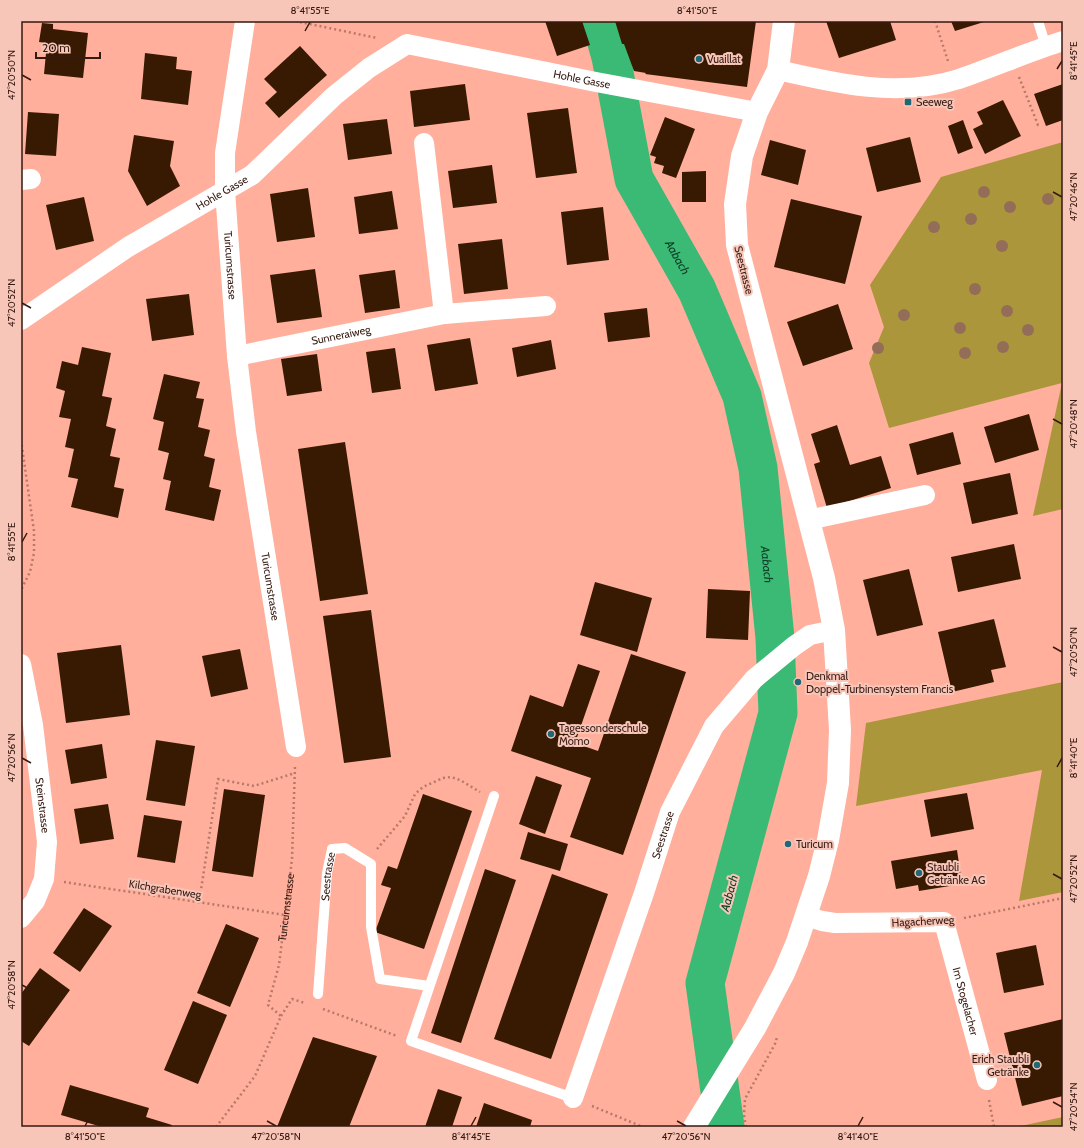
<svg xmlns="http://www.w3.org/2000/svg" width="1084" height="1148" font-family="Cabin,sans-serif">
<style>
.green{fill:#ac963b}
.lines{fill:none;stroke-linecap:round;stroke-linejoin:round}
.stream{stroke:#3aba75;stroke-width:6}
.river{stroke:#3aba75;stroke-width:39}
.building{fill:#381a02}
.path{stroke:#b7796a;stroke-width:2.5;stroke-dasharray:2 3;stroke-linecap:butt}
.service{stroke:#fff;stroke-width:10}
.minor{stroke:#fff;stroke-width:20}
.tertiary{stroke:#fff;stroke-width:22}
.tree{fill:#946d58}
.ticks{fill:none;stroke:#361911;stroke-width:1.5}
.poi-dot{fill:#216877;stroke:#f7c6b9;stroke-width:1.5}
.labels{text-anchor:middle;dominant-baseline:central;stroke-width:4;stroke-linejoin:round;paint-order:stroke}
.poi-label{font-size:11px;fill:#361911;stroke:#f7c6b9;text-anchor:start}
.street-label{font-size:11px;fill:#361911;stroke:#f7c6b9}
.water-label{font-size:12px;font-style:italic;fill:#0d4025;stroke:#f7c6b9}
.neatline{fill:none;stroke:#361911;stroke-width:1.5}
.ticks-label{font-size:10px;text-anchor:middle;fill:#361911}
</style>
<rect width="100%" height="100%" fill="#ffaf9b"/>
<path class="green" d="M1063 142V509L1033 516 1062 383 889 428 869 363 884 327 870 285 941 177Z
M1063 682V892L1019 901 1042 770 856 806 866 723Z
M1063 1117V1127H1016Z"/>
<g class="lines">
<path class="stream" d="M622 117 631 91"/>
<path class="river" id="s1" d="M601 21 611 57 634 179 697 290 742 396 758 468 775 638 778 713 705 983 725 1127"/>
</g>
<path class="building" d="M545 21H582L590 45 557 56Z
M615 21H756L747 87 645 74 646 73 634 71 624 44H622Z
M826 21H890L896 40 839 58Z
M951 21H987L955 31Z
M42 23 53 24V29L88 33 83 78 44 74 47 43 39 42Z
M300 46 327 75 279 118 265 103 277 92 264 79Z
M145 53 177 57 176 69 192 71 188 105 141 99Z
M465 84 470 120 414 127 410 91Z
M1063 84V120L1046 126 1034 94Z
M1003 100 1021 136 985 154 973 129 983 124 977 112Z
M568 108 577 173 536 178 527 113Z
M28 112 59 114 56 156 25 154Z
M665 117 695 129 676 178 662 173 664 166 654 163 656 157 650 155Z
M387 119 392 154 348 160 343 124Z
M963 120 973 148 958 154 948 126Z
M134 135 174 141 170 166 180 186 147 206 128 171Z
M910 137 921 182 877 192 866 148Z
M770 140 806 150 798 185 761 175Z
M492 165 497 203 453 208 448 171Z
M706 171V202H682V172Z
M308 188 315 237 277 242 270 194Z
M392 191 398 229 359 234 354 197Z
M84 197 94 241 56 250 46 205Z
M791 199 862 216 845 284 774 267Z
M603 207 609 260 567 265 561 212Z
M502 239 508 289 464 294 458 244Z
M315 269 322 317 277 323 270 275Z
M395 270 400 308 365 313 359 275Z
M189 294 194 335 152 341 146 299Z
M838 304 853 349 803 366 787 322Z
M647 308 650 337 608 342 604 313Z
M470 338 478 384 435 391 427 345Z
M551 340 556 369 517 377 512 348Z
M82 347 111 353 102 396 112 398 106 426 116 429 110 456 120 458 114 487 124 489 118 518 71 507 78 479 68 477 74 449 65 447 71 419 59 417 65 391 56 388 62 361 78 365Z
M395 348 401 389 372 393 366 352Z
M317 354 322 391 287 396 281 359Z
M164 374 200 382 196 398 204 399 198 427 210 430 204 456 215 459 209 487 221 490 214 521 165 510 171 481 163 479 169 453 158 450 164 422 153 419Z
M1029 414 1039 450 995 463 984 427Z
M837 425 850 465 881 456 891 488 827 508 814 464 820 462 811 434Z
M953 432 961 464 917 475 909 444Z
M345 442 368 594 320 601 298 449Z
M1010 473 1018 514 972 524 963 483Z
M1014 544 1021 579 958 592 951 557Z
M909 569 923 625 877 636 863 580Z
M595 582 652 598 637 652 580 635Z
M708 589 750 591 748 640 706 638Z
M371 610 391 757 344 763 323 616Z
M994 619 1006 667 991 670 994 682 952 692 938 632Z
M121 645 130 715 66 723 57 653Z
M240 649 248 689 211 697 202 656Z
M631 654 686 672 623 855 570 837 591 778 511 751 530 695 563 707 578 664 600 671 575 743 598 751Z
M156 740 195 746 185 806 146 800Z
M102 744 107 778 71 784 65 750Z
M536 776 562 785 545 834 519 824Z
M224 789 265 795 253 877 212 871Z
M967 793 974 829 931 837 924 800Z
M423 794 472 811 424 949 375 932 391 888 381 885 388 866 397 869Z
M108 804 114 839 80 844 74 809Z
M144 815 182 821 175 863 137 857Z
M528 832 568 844 560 871 520 859Z
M957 850 962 884 919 891 918 885 896 889 891 861Z
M485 869 516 880 461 1043 431 1033Z
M552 874 608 894 551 1059 494 1039Z
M84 908 112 926 80 972 53 953Z
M226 924 259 938 230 1007 197 993Z
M1036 945 1044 985 1004 993 996 953Z
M40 968 70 990 29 1046 21 1041V994Z
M193 1001 227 1015 198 1084 164 1070Z
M1063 1019V1096L1022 1106 1004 1033Z
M313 1037 377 1056 349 1127H277Z
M70 1085 149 1108 146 1117 172 1125 171 1127H102L61 1115Z
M438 1089 462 1097 452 1127H425Z
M484 1103 532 1120 530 1127H476Z"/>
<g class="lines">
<g class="path">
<path d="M295 21 377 38"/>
<path d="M935 21 948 61"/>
<path d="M1019 77 1038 125 1041 124"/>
<path d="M21 440 34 531V553L30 572 21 590"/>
<path d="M377 849 405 816 415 794 423 787 443 778 451 777 460 780 480 792"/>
<path d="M64 882 285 915"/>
<path d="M199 903 218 779 254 786 295 773"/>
<path d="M964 918 1063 898"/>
<path d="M323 1009 397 1036"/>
<path d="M281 1016 292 999 305 1003"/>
<path d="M989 1100 994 1127"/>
<path d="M592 1106 643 1127"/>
<path id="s2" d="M216 1127 255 1076 281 1016 268 1005 279 965 292 859 295 766"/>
<path d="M746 1127 744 1115 745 1099 776 1042 777 1036"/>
</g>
<g class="service">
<path d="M1038 21 1046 47"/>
<path d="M494 796 411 1041 573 1098"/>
<path id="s3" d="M318 994 327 873 332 849 345 848 371 864V927L380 979 429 986"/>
</g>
<g class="minor">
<path id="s4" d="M245 21 225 153V191L237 356 246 432 296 747"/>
<path d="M778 70C838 84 899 98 959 79 994 67 1028 52 1063 41"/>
<path d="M424 143 444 314"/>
<path d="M21 180 31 179"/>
<path id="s5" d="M21 320 128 247 252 175 334 96 369 68 407 44 596 82 757 112"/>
<path id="s6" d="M237 356 444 314 546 306"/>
<path d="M809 520 822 517 925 495"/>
<path id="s7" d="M21 664 33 725 47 842 44 879 35 901 21 918"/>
<path id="s8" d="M806 916 822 921 835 923 944 922 987 1080"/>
<path id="s9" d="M573 1098 644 893 670 812 714 726 754 679 794 646 810 635 834 630"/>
</g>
<path class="tertiary" d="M694 1127 755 1028 784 973 797 942 819 876 828 840 838 783 840 730 834 630 824 578 737 245 735 204 742 156 757 112 778 70 784 21"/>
</g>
<g class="tree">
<circle cx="984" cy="192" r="6"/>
<circle cx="1048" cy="199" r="6"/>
<circle cx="1010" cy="207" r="6"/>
<circle cx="971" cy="219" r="6"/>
<circle cx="934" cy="227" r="6"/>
<circle cx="1002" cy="246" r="6"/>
<circle cx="975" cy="289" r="6"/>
<circle cx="1007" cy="311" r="6"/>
<circle cx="904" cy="315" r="6"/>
<circle cx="960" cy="328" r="6"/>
<circle cx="1028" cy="330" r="6"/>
<circle cx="1003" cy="347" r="6"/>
<circle cx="878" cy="348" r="6"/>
<circle cx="965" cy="353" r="6"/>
</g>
<path class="ticks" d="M305 31 310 22M692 31 697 22M1057 69 1062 61M22 75 31 80M1053 192 1062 197M22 303 31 308M1053 419 1062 424M22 542 27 533M1053 647 1062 652M22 758 31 763M1057 767 1062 758M1053 874 1062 879M22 985 31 990M1053 1102 1062 1107M267 1121 276 1126M677 1121 686 1126M85 1126 90 1117M471 1126 476 1117M858 1126 863 1117"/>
<g class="poi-dot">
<circle cx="699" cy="59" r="4"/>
<rect x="904" y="98" width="8" height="8" rx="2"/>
<circle cx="798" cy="682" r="4"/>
<circle cx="551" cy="734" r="4"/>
<circle cx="788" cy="844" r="4"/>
<circle cx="919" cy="873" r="4"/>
<circle cx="1037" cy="1065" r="4"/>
</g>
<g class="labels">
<g class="poi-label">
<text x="707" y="59">Vuaillat</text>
<text x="916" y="102">Seeweg</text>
<text x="806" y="676">Denkmal<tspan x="806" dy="13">Doppel-Turbinensystem Francis</tspan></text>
<text x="559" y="728">Tagessonderschule<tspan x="559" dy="13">Momo</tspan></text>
<text x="796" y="844">Turicum</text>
<text x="927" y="867">Staubli<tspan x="927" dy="13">Getränke AG</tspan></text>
<text x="1029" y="1059" text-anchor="end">Erich Staubli<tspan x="1029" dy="13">Getränke</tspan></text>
</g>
<g class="street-label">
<text stroke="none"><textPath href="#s5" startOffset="655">Hohle Gasse</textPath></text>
<text stroke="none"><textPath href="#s5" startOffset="238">Hohle Gasse</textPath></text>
<text stroke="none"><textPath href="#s4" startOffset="246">Turicumstrasse</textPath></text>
<text transform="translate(744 270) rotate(76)">Seestrasse</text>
<text stroke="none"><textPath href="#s6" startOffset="106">Sunneraiweg</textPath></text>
<text stroke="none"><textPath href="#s4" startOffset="570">Turicumstrasse</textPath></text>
<text stroke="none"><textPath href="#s7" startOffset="143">Steinstrasse</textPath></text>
<text stroke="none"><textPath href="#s9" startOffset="278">Seestrasse</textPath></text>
<text stroke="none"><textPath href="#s3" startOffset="118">Seestrasse</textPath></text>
<text transform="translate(165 889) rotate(9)">Kilchgrabenweg</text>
<text stroke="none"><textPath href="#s2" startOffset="246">Turicumstrasse</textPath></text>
<text transform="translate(923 921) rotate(-3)">Hagacherweg</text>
<text stroke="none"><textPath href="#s8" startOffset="221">Im Stogelacher</textPath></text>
</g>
<g class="water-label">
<text stroke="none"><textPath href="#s1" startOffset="251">Aabach</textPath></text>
<text stroke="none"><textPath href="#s1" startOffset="575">Aabach</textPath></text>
<text transform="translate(729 893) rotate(-75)">Aabach</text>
</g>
</g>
<rect width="1084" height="1148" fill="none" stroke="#f7c6b9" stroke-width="44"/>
<path d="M36 52v6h64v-6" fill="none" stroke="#361911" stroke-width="2"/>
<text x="42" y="52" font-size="12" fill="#361911" stroke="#f7c6b9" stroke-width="3" paint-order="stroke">20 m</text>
<rect x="22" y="22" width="1040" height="1104" class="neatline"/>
<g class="ticks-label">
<text x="310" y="14">8°41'55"E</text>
<text x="697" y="14">8°41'50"E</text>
<text transform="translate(1073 61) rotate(-90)" y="4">8°41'45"E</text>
<text transform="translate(11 75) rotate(-90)" y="4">47°20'50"N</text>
<text transform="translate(1073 197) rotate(-90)" y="4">47°20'46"N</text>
<text transform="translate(11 303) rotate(-90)" y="4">47°20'52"N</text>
<text transform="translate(1073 424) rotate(-90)" y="4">47°20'48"N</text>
<text transform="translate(11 542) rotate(-90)" y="4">8°41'55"E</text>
<text transform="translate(1073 652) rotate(-90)" y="4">47°20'50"N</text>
<text transform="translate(11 758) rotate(-90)" y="4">47°20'56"N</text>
<text transform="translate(1073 758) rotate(-90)" y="4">8°41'40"E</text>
<text transform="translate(1073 879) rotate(-90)" y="4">47°20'52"N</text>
<text transform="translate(11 985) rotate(-90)" y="4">47°20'58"N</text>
<text transform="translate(1073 1107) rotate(-90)" y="4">47°20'54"N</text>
<text x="85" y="1140">8°41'50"E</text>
<text x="276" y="1140">47°20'58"N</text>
<text x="471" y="1140">8°41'45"E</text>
<text x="686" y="1140">47°20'56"N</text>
<text x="858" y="1140">8°41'40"E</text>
</g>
</svg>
